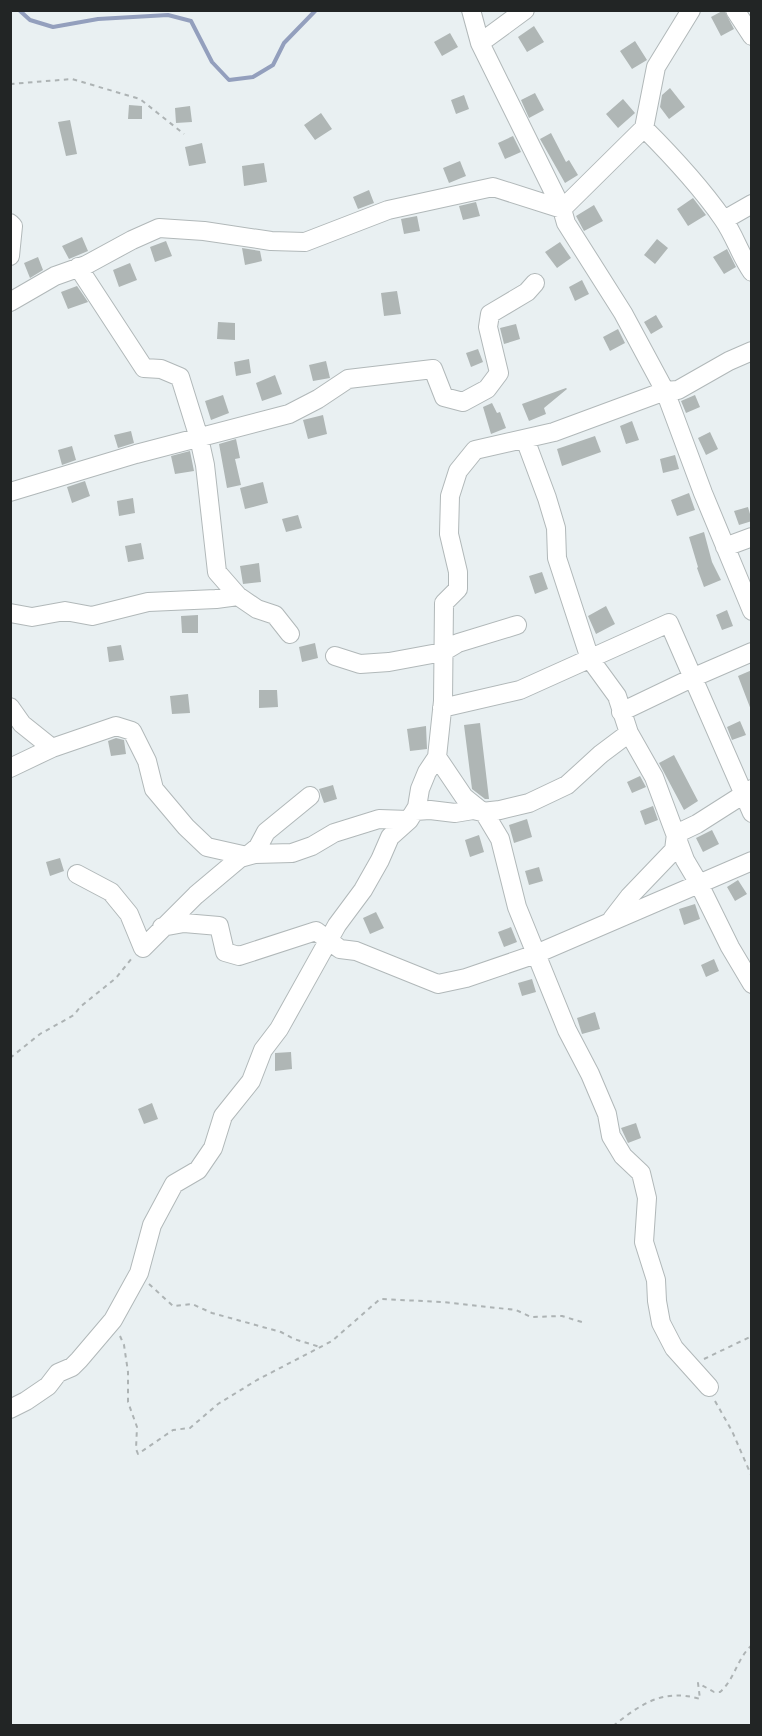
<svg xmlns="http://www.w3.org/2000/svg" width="762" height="1736" font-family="'Golos Text',sans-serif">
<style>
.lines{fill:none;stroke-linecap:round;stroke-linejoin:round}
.stream{stroke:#939fbd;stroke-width:4}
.building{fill:#afb6b5}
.minor-casing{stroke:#b1b8b9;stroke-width:20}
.path{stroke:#adb3b4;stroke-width:2;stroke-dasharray:4.5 4.5;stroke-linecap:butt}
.minor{stroke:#fff;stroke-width:18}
</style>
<rect width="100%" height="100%" fill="#e9f0f2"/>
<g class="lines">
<path class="stream" d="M19 10 30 20 53 27 98 19 168 15 191 21 212 62 229 80 253 77 273 65 284 43 316 10"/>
</g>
<path class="building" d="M724 10 734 29 721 36 711 17Z
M534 26 544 42 527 52 518 37Z
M450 33 458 47 442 56 434 42Z
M635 41 647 60 632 69 620 51Z
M670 88 685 107 669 119 660 107 662 95Z
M535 93 544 110 529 118 521 100Z
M464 95 469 109 456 114 451 100Z
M623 99 635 113 618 128 606 114Z
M129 105 142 106V119H128Z
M190 106 192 122 176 123 175 108Z
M321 113 332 129 315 140 304 125Z
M70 120 77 154 66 156 58 122Z
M551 133 566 162 569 160 578 175 565 183 540 139Z
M513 136 521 152 505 159 498 143Z
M202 143 206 163 189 166 185 147Z
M460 161 466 176 449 183 443 168Z
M264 163 267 182 244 186 242 166Z
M369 190 374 203 358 209 353 197Z
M693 198 706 215 688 226 677 209Z
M476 202 480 216 463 220 459 206Z
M594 205 603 221 584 231 576 216Z
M417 216 420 231 404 234 401 219Z
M82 237 88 251 69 259 62 246Z
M657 239 668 248 655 264 644 255Z
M166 241 172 256 155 262 150 247Z
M560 242 571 258 557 268 545 252Z
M242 248 260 251 262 261 245 265Z
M727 249 736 267 724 274 713 257Z
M38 257 43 270 30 278 24 263Z
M130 263 137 280 119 287 113 270Z
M582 280 589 294 575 301 569 287Z
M77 286 88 302 68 309 61 292Z
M397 291 401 314 384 316 381 293Z
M656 315 663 327 651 334 644 322Z
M218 322 235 323V340L217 339Z
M516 324 520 339 504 344 500 328Z
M618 329 625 343 610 351 603 337Z
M478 349 483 362 471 367 466 353Z
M249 359 251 373 236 376 234 362Z
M326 361 330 378 313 381 309 365Z
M275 375 282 394 262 401 256 383Z
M566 388 567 389 544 408 546 414 529 421 522 404Z
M223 395 229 413 211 420 205 401Z
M695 395 700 407 686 413 681 401Z
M492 403 497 413 500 412 506 428 491 434 483 407Z
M323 415 327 434 308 439 303 420Z
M632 421 639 440 626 444 620 426Z
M131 431 134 443 118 448 114 435Z
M710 432 718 449 706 455 698 438Z
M595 436 601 452 562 466 557 449Z
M236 439 240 458 235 459 241 485 227 488 219 444Z
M72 446 76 460 62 465 58 450Z
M190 451 194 471 175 474 171 456Z
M675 455 679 469 663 473 660 459Z
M85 481 90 496 72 503 67 487Z
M263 482 268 503 245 509 240 488Z
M689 493 695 510 677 516 671 500Z
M133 498 135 513 119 516 117 501Z
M748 507 752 521 739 525 734 511Z
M298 515 302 528 286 532 282 519Z
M704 532 712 562 721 580 704 587 697 568 698 567 689 537Z
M141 543 144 559 128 562 125 546Z
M259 563 261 582 243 584 240 566Z
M542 572 548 589 535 594 529 576Z
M606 606 615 624 596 634 588 616Z
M727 610 733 626 722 630 716 615Z
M198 615V633H182L181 616Z
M315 643 318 658 302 662 299 647Z
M121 645 124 660 109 662 107 647Z
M752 670V710H751L738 676Z
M259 690H277L278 707 259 708Z
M188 694 190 713 172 714 170 696Z
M740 721 746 735 732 740 727 727Z
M480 723 489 799H485L472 789 464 725Z
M426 726 427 749 410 751 407 729Z
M116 738 124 740 126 754 111 756 108 741Z
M674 755 698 801 684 810 659 763Z
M640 776 646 787 632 793 627 782Z
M333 785 337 799 324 803 319 789Z
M653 806 658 820 645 825 640 811Z
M527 819 532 837 514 843 509 825Z
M712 830 719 844 703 852 696 838Z
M479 835 484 852 470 857 465 840Z
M60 858 64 871 50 876 46 862Z
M539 867 543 881 529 885 525 871Z
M738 880 747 894 735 901 727 887Z
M695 904 700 919 684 925 679 909Z
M376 912 384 928 370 934 363 918Z
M511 927 517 942 504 947 498 932Z
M714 959 719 971 706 977 701 965Z
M532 979 536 992 522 996 518 983Z
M595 1012 600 1029 582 1034 577 1018Z
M291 1052 292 1069 275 1071V1053Z
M152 1103 158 1119 144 1124 138 1109Z
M636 1123 641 1138 628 1143 621 1128Z"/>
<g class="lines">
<g class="minor-casing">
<path id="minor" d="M471 10 480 43 562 209 566 223 623 313 665 391 703 493 752 611
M735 10 752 36
M480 43 525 10
M644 128C672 156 700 186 723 219 735 236 740 255 752 272
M562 209 644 128 656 67 691 10
M724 220 752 204
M10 223 13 226 10 256
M78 267 144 368 161 369 180 377 199 438 205 465 217 572 238 596
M10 302 55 276 86 265 132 240 159 228 204 231 271 241 305 242 388 210 493 187 562 209
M525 439 547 498 556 528 557 558 590 659 617 696 629 733 654 777 685 860 698 882 730 947 752 984
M10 492 136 454 289 414 318 399 348 379 433 369 444 397 463 402 487 389 499 373 488 327 490 314 527 292 535 283
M725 547 752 537
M10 613 32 617 65 611 92 616 148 602 216 599 238 596 257 609 275 615 290 634
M335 656 360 664 389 662 443 652 458 643 517 625
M10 707 22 724 52 748
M442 708 520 690 669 623 752 813
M621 712 692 678 752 652
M437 757 464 797 485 814 500 839 517 907 567 1030 590 1074 607 1114 611 1136 623 1156 641 1173 647 1198 644 1242 656 1280 657 1301 661 1323 674 1348 709 1387
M10 768 52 748 116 726 132 731 147 761 154 789 186 827 207 847 247 856 258 847 266 832 310 796
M415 811 430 810 455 813 473 810 482 812 500 810 529 803 567 785 601 754 629 733
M77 874 111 892 129 914 143 948 196 895 240 858 255 854 292 853 312 846 334 833 379 819 409 820
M612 919 629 897 674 850 676 834 697 824 752 789
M162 927 184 923 219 926 225 952 239 956 316 931 340 949 356 951 438 984 466 978 536 954 752 861
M10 1409 26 1401 48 1386 58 1373 72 1367 79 1360 113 1320 139 1273 152 1225 174 1184 198 1170 213 1148 223 1116 251 1081 263 1050 279 1029 337 925 363 890 380 860 390 837 409 820 417 807 420 789 427 772 437 757 443 701 444 603 458 589V572L449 534 450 496 458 471 475 450 554 432 665 391 678 390 729 361 752 351"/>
</g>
<path class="path" d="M10 84 72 79 140 99 184 134
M10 1058 40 1034 74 1015 80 1007 116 978 132 958
M149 1284 173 1306 192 1304 212 1313 281 1332 294 1339 320 1347
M120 1336 124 1345 128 1372V1402L137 1427 136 1449 138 1454 173 1430 190 1428 218 1404 257 1380 332 1341 380 1299 443 1302 516 1310 531 1317 562 1316 585 1323
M704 1359 752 1336
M715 1401 732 1431 752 1477
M613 1726C641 1704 663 1688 700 1699L698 1683 714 1692H720C735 1679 737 1658 752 1645"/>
<use href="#minor" class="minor"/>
</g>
<rect width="762" height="1736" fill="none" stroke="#222525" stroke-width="24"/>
</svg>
